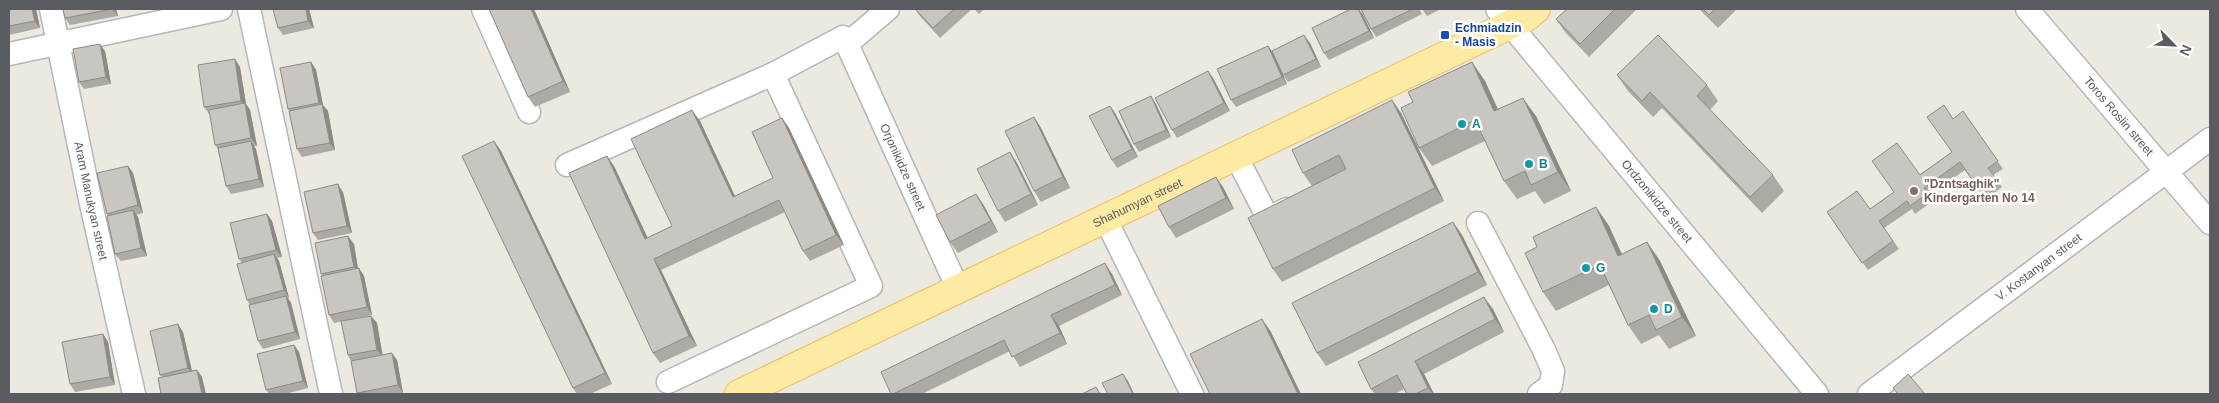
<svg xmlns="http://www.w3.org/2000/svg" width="2219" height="403" font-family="Arial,sans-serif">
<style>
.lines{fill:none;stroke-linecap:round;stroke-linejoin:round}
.minor-casing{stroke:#b3b7bb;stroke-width:25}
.major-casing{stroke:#eebd57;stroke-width:30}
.minor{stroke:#fff;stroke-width:22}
.major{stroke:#fdeba4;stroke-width:28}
.wall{fill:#ada9a5}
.shaded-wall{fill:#8d8a86}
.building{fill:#c9c5c0;stroke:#8d8a86}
.transit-dot{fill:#1a4fb4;stroke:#fff;stroke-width:2}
.culture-dot{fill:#0f9aa8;stroke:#fff;stroke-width:2}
.education-dot{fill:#8d6e63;stroke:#fff;stroke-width:2}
.labels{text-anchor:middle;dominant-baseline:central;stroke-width:5;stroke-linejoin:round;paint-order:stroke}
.transit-label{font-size:12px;font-weight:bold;fill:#164399;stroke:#fff;text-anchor:start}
.street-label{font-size:12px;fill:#595d61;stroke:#fff}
.culture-label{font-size:12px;font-weight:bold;fill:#0d838f;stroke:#fff;text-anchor:start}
.education-label{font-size:12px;font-weight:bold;fill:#785e54;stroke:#fff;text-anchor:start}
</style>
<rect width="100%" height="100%" fill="#ece9e0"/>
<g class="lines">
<g class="minor-casing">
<g id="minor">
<path id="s1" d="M51 9 91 204 134 394"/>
<path d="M249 9 331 394"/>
<path d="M483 9 529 112"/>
<path id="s2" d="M888 9 847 44 958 289"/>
<path id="s3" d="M1497 9 1817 394"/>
<path id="s4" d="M2027 9 2210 223"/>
<path d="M9 54 221 9"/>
<path d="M1236 156 1268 218 1287 209"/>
<path d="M567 165 773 74 843 37"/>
<path d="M1105 218 1192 394"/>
<path d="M1478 223 1543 348 1553 371 1551 385 1539 394"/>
<path d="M668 382 871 286 773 74"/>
<path id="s5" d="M1869 394 2210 139"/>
</g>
</g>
<g class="major-casing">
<g id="major">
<path id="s6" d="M739 394 1528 16 1536 9"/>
</g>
</g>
<use href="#minor" class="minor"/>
<use href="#major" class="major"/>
</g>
<path class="wall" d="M9 9H36L40 28 9 35Z
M63 9H116L118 16 70 25 65 18Z
M273 9H309L314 28 283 35 278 28Z
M489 9H534L570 92 535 107 528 97Z
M915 9H972L940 38 920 16Z
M974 9H984L979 14Z
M1361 9H1419L1422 14 1376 37 1371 29Z
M1422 9H1441L1427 16Z
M1567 9H1637L1589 57 1565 32 1556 19Z
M1699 9H1737L1718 28Z
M1362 13 1374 38 1329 60 1324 53Z
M1310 43 1321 67 1288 82 1283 75Z
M1268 46 1273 53 1287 84 1236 107 1231 100Z
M105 51 111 84 84 89 79 82Z
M311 62 316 70 323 105 328 111 335 150 302 157 297 149 289 111 288 109Z
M240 67 246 104 250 110 257 146H254L256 149 264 187 231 194 226 186 218 149 215 145 210 114H209L204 107Z
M1208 71 1213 78 1230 111 1177 138 1172 130Z
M1617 75 1707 85 1718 101 1710 110 1773 175 1784 191 1762 213 1662 108 1653 117 1628 91Z
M1485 81 1498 109 1536 116 1571 191 1544 204 1535 191 1517 199 1504 181 1485 141 1432 166 1419 148Z
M1392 100 1401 113 1444 201 1282 282 1273 269 1312 186 1303 173Z
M1156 104 1171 137 1139 152 1134 144Z
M1110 106 1115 113 1138 157 1117 168 1112 160Z
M1963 111 2003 169 1993 175 2002 187 1986 199 1965 170 1929 195 1933 201 1915 214 1912 209 1884 228 1899 249 1868 270 1827 212 1870 209 1952 152Z
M1034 117 1041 128 1070 188 1041 202 1034 191Z
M782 118 789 128 844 245 810 261 803 251 785 212 661 270 697 346 660 363 653 353 614 166 647 238 672 226 700 121 735 196 773 178Z
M494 141 501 151 612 384 590 394H577L573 388Z
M1010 152 1017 163 1038 205 1005 222 998 211Z
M128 166 133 173 143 213 136 215 138 217 147 256 121 261 115 254 108 215 107 214Z
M1223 187 1234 209 1176 238 1169 227Z
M343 192 352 233 318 240 313 233Z
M983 204 998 232 958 253 950 242Z
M1596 207 1609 226 1622 254 1647 242 1660 261 1696 336 1669 349 1659 335 1641 344 1628 325 1609 285 1556 311 1543 292 1537 247Z
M267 214 272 221 282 257 277 258 279 261 289 298H288L291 303 300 339 263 349 258 341 250 305 247 300 242 263 239 259Z
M1453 222 1462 235 1487 285 1326 366 1317 353Z
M354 244 358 269 364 276 372 315 334 323 329 315 323 276 321 274Z
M1112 274 1122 295 1059 326 1067 344 1020 367 1010 351 922 394H891Z
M1493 309 1504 332 1424 374 1434 394H1407L1404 389 1395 394H1375L1371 389Z
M371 316 377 323 382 355 397 360 403 393 395 394H358L357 393 351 361 348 355Z
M183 332 192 371 197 370 202 377H162L160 375Z
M103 334 108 342 115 385 75 392 70 384Z
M294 345 299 352 308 388 285 394H269L266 390Z"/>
<path class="shaded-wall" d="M32 9H36L40 28 35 21Z
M112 9H116L118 16Z
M306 9H309L314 28 308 21Z
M531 9H534L570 92 563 81Z
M1358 9 1362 13 1374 38 1369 31Z
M1304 35 1310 43 1321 67 1316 59Z
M100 44 105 51 111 84 106 77Z
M1268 46 1273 53 1287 84 1282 77Z
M235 59 240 67 246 104 250 110 257 146 251 138 246 108 241 101Z
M311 62 316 70 323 105 328 111 335 150 330 143 323 109 319 103Z
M1472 62 1485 81 1507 130 1494 111Z
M1208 71 1213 78 1230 111 1224 103Z
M1151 96 1156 104 1171 137 1166 130Z
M1523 98 1536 116 1571 191 1558 172Z
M1392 100 1401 113 1444 201 1435 188Z
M1110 106 1115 113 1138 157 1132 149Z
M692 110 700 121 740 207 733 197Z
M1034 117 1041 128 1070 188 1063 177Z
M782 118 789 128 844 245 836 235Z
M251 141 256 149 264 187 259 179Z
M494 141 501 151 612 384 605 373Z
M1010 152 1017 163 1038 205 1031 194Z
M607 156 614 166 653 249 645 239Z
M128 166 133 173 143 213 138 205Z
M1216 177 1223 187 1234 209 1226 198Z
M338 184 343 192 352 233 347 226Z
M976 194 983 204 998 232 991 221Z
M1596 207 1609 226 1631 275 1618 256Z
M133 210 138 217 147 256 141 248Z
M267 214 272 221 282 257 276 250Z
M1453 222 1462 235 1487 285 1478 272Z
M348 236 354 244 359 275 354 267Z
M1647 242 1660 261 1696 336 1682 317Z
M274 254 279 261 289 298 284 290Z
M654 259 661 270 697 346 689 336Z
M1105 263 1112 274 1122 295 1115 285Z
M359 268 364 276 372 315 367 307Z
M286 296 291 303 300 339 295 332Z
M1484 297 1493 309 1504 332 1495 319Z
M1051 315 1059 326 1067 344 1060 333Z
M371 316 377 323 383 357 377 350Z
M1262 319 1271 332 1301 394H1298Z
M178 324 183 332 193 376 188 368Z
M103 334 108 342 115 385 110 377Z
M294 345 299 352 308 388 303 381Z
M392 353 397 360 403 393 398 385Z
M1415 361 1424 374 1434 394H1433L1428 388Z
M197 370 202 377 206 394H202Z
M1123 374 1128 381 1134 394H1133Z"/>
<path class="building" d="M9 9H32L35 21 9 26Z
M63 9H112L65 18Z
M273 9H306L308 21 278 28Z
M489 9H531L563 81 528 97Z
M915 9H954L933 28Z
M1351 9H1358L1369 31 1324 53 1312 28Z
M1361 9H1413L1371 29Z
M1567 9H1615L1580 44 1556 19Z
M1703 9H1715L1709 15Z
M1304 35 1316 59 1283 75 1272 51Z
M1658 35 1707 85 1697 96 1773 175 1750 197 1650 92 1642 101 1617 75Z
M100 44 106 77 79 82 73 49Z
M1268 46 1282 77 1231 100 1217 69Z
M235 59 241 101 204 107 198 65Z
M311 62 319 103 288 109 280 68Z
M1472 62 1494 111 1523 98 1558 172 1531 185 1525 171 1504 181 1475 120 1419 148 1401 108 1413 102 1408 92Z
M1208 71 1224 103 1172 130 1155 98Z
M1151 96 1166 130 1134 144 1119 111Z
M1392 100 1435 188 1273 269 1248 218 1346 169 1339 155 1303 173 1292 150Z
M245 103 251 138 215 145 209 110Z
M322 104 330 143 297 149 289 111Z
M1944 105 1953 119 1963 111 1998 161 1988 168 1997 180 1980 191 1960 162 1924 188 1928 193 1910 206 1907 201 1879 221 1893 241 1862 263 1827 212 1857 191 1870 209 1894 192 1872 161 1897 143 1920 175 1952 152 1927 117Z
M1110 106 1132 149 1112 160 1089 116Z
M692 110 733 197 773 178 752 132 782 118 836 235 803 251 779 200 654 259 689 336 653 353 569 173 607 156 645 239 672 226 631 139Z
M1034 117 1063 177 1034 191 1005 131Z
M251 141 259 179 226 186 218 148Z
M494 141 605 373 573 388 462 156Z
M1010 152 1031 194 998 211 977 169Z
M128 166 138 205 107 214 97 173Z
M1216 177 1226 198 1169 227 1158 206Z
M338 184 347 226 313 233 304 192Z
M976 194 991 221 950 242 936 215Z
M1596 207 1618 256 1647 242 1682 317 1656 330 1649 315 1628 325 1600 265 1543 292 1525 253 1537 247 1533 237Z
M133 210 141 248 115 254 107 216Z
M267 214 276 250 239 259 230 223Z
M1453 222 1478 272 1317 353 1292 303Z
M348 236 354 267 321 274 315 243Z
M274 254 284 290 247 300 237 264Z
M1105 263 1115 285 1051 315 1060 333 1012 357 1004 340 893 394H891L881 372Z
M359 268 367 307 329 315 321 276Z
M286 296 295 332 258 341 249 305Z
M1484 297 1495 319 1415 361 1428 388 1415 394H1407L1397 375 1371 389 1358 362Z
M371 316 377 350 348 355 341 321Z
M1262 319 1298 394H1210L1190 354Z
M178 324 188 368 160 375 150 331Z
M103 334 110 377 70 384 62 342Z
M294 345 303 381 266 390 257 354Z
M392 353 398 385 357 393 351 361Z
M197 370 202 394H161L158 378Z
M1123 374 1133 394H1108L1102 383Z
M1908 374 1925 394H1898L1893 388Z
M1096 387 1100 394H1082Z"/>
<rect class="transit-dot" x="1440" y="30" width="10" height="10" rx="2.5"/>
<g class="culture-dot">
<circle cx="1462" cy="124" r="5"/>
<circle cx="1529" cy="164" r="5"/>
<circle cx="1586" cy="268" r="5"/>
<circle cx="1654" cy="309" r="5"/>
</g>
<circle class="education-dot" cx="1914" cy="191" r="5"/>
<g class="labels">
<g class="transit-label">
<text x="1455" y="28">Echmiadzin<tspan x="1455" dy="14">- Masis</tspan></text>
</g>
<g class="street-label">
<text stroke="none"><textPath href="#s4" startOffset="141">Toros Roslin street</textPath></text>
<text stroke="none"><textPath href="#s2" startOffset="189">Orjonikidze street</textPath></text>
<text stroke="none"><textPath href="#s3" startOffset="250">Ordzonikidze street</textPath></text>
<text stroke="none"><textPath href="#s1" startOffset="196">Aram Manukyan street</textPath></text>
<text stroke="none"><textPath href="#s6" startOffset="442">Shahumyan street</textPath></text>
<text stroke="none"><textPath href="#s5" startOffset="212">V. Kostanyan street</textPath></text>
</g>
<g class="culture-label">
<text x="1472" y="124">A</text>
<text x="1539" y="164">B</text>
<text x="1596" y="268">G</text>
<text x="1664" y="309">D</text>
</g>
<g class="education-label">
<text x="1924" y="184">"Dzntsaghik"<tspan x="1924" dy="14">Kindergarten No 14</tspan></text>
</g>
</g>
<rect width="2219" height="403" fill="none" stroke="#595d61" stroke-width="20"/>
<g transform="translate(2174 45) rotate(114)" stroke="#ffffff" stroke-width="4" paint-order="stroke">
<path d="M0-4L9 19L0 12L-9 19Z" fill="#595d61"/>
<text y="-8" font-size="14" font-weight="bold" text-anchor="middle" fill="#595d61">N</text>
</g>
</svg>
